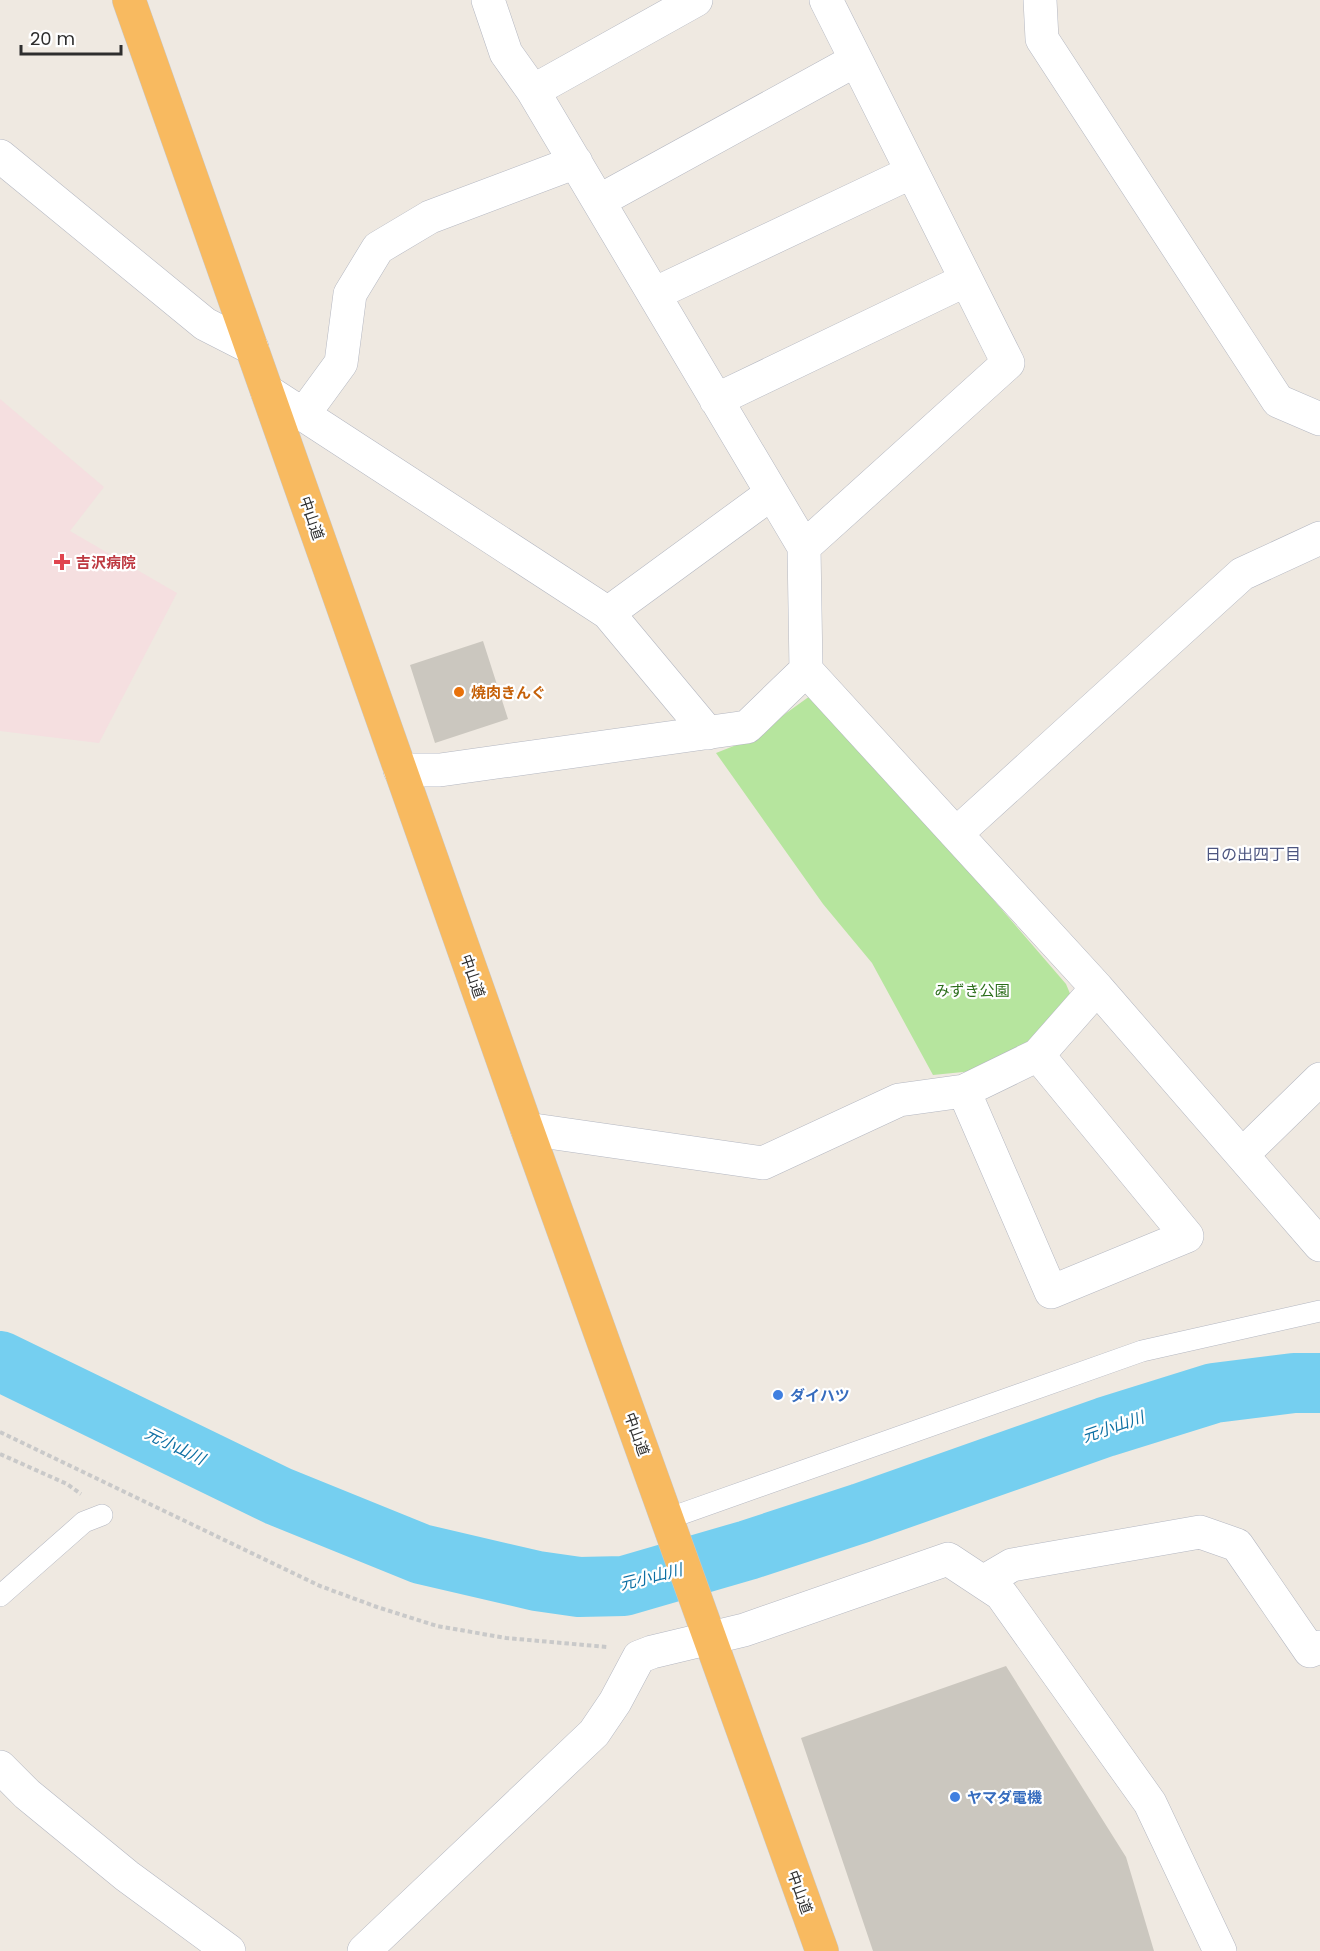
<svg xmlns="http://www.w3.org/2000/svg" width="1320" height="1951" font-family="Poppins,'Noto Sans JP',sans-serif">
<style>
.medical{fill:#f5dfe0}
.green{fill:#b6e59e}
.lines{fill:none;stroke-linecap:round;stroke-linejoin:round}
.river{stroke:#75cff0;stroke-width:60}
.building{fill:#cbc7bf}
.service-casing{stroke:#b4b7c1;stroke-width:22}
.minor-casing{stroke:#b4b7c1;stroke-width:34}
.trunk-casing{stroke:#c9c9c9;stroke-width:34}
.path{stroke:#c9c9c9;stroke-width:4;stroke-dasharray:4.5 3;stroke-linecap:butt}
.service{stroke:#fff;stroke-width:21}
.minor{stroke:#fff;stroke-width:33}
.trunk{stroke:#f8ba60;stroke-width:33}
.health-dot{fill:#e0444e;stroke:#fff;stroke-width:2}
.food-dot{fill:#e8710a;stroke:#fff;stroke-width:2}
.shop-dot{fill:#3f7fe0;stroke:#fff;stroke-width:2}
.labels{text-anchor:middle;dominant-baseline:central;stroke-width:4.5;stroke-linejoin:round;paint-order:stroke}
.street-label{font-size:15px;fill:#2e2e2e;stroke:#fff}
.health-label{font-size:15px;font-weight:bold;fill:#be3a42;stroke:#fff;text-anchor:start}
.food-label{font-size:15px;font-weight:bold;fill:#c56008;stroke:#fff;text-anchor:start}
.park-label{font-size:15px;fill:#2c6e1b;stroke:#fff}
.shop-label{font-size:15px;font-weight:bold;fill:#366cbe;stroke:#fff;text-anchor:start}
.neighbourhood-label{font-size:16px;fill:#4d5680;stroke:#fff}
.water-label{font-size:16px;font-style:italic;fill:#0d6fa3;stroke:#fff}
</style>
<rect width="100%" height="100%" fill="#efe9e1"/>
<path class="medical" d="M0 399 104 487 70 531 177 593 99 743 0 731Z"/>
<path class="green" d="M810 696 822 701 1066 984 1071 996 1053 1021 1013 1053 983 1070 933 1075 872 963 823 904 716 753 749 740Z"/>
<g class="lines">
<path class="river" d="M0 1361 278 1496 421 1554 537 1581 579 1587 624 1586 748 1550 861 1513 1105 1427 1214 1393 1294 1383H1320"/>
</g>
<path class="building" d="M483 641 508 719 435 743 410 665Z
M1006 1666 1126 1857 1154 1951H873L801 1738Z"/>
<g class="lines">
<g class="service-casing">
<path id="service" d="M667 1519 1142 1351 1320 1311
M0 1596 84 1522 102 1515"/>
</g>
<g class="minor-casing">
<path id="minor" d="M488 0 506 53 533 91 804 547 806 670 1097 988 1320 1245
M1040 0 1042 39 1263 378 1278 401 1320 419
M533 91 696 0
M0 156 205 324 252 348
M599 201 856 60
M654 294 912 172
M267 391 608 613 708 733
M716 400 966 280
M303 415 341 363 350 294 378 248 430 217 576 162
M804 547 1008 363 826 0
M608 613 772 493
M400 770H440L747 727 806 670
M957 833 1242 574 1320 538
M964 1091 1051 1292 1187 1236 1038 1055
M527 1129 763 1163 899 1100 964 1091 1038 1055 1097 988
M1242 1155 1320 1079
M983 1582 1012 1565 1200 1532 1237 1545 1310 1651 1320 1647
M0 1767 27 1794 127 1876 229 1951
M364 1951 594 1733 615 1702 639 1657 652 1652 744 1630 948 1559 1001 1594 1150 1803 1220 1951"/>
</g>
<g class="trunk-casing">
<path id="trunk" d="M129 0 527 1129 822 1951"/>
</g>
<path class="path" d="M0 1432 320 1586 377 1607 437 1626 506 1638 607 1647
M0 1454 67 1484 81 1494"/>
<use href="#service" class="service"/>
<use href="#minor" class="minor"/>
<use href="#trunk" class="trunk"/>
</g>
<path class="health-dot" d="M59 553h6v6h6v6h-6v6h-6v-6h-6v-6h6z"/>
<circle class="food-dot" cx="459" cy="692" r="6"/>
<g class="shop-dot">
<circle cx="778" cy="1395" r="6"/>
<circle cx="955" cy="1797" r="6"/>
</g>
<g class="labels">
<g class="street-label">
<text transform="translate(312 518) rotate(71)">中山道</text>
<text transform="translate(473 976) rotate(71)">中山道</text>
<text transform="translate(637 1434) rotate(70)">中山道</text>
<text transform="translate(800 1892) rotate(70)">中山道</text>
</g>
<g class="health-label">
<text x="76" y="562">吉沢病院</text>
</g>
<g class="food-label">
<text x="471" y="692">焼肉きんぐ</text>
</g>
<g class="park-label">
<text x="972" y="990">みずき公園</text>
</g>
<g class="shop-label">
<text x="790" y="1395">ダイハツ</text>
<text x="967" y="1797">ヤマダ電機</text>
</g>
<g class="neighbourhood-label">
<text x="1253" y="854">日の出四丁目</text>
</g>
<g class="water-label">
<text transform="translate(1113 1427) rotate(-19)">元小山川</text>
<text transform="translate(175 1446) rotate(26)">元小山川</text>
<text transform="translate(651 1577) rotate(-14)">元小山川</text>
</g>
</g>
<path d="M21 45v9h100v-9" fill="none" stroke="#2e2e2e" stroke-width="3"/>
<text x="30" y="45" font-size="18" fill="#2e2e2e" stroke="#ffffff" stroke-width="4.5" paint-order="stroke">20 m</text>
</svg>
